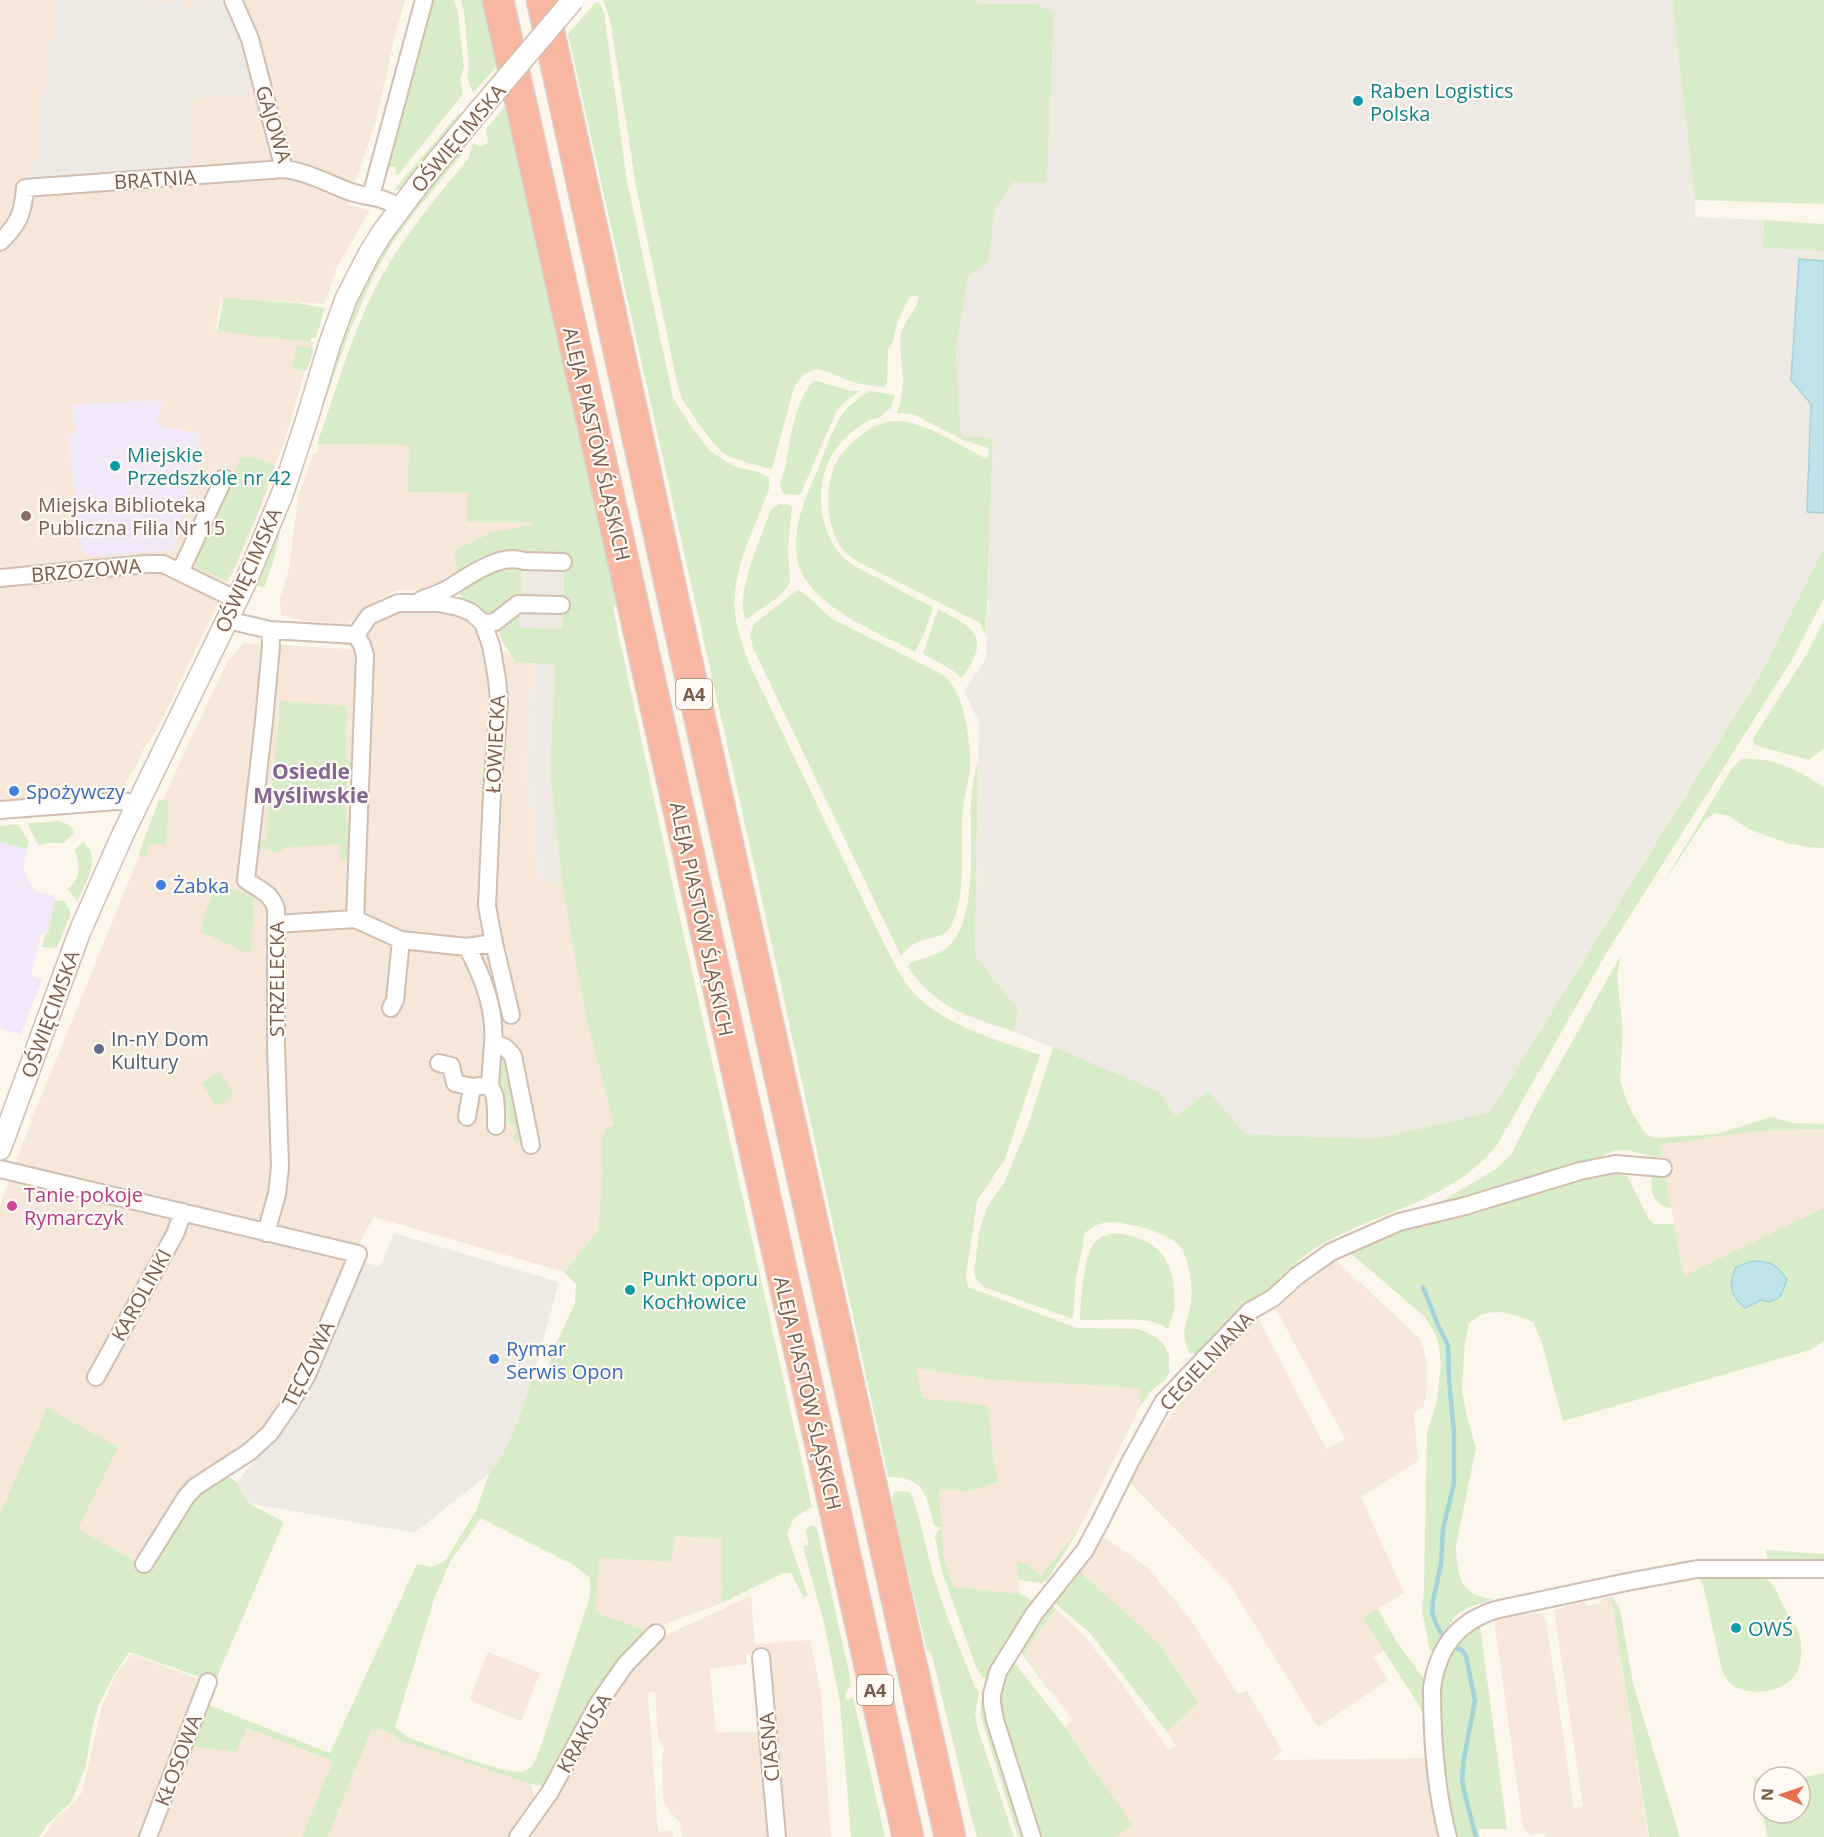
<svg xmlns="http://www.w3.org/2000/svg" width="1824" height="1837" font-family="'Open Sans',sans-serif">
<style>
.residential{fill:#f5e8da}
.industrial{fill:#efe9e4}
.education{fill:#f3e8fa}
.green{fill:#d8ecc9;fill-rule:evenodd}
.water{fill:#bfe3e8;stroke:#a5d3da;stroke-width:1.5}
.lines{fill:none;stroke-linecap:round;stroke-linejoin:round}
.stream{stroke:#a5d3da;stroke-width:4.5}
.minor-casing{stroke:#d1beb0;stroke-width:20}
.tertiary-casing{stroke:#d1beb0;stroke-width:24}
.motorway-casing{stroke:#dad1cd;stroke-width:33}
.minor{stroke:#fff;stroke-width:16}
.tertiary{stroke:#fff;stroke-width:21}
.motorway{stroke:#f7b7a3;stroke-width:30}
.tertiary-bridge-casing{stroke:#d1beb0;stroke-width:24;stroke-linecap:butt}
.tertiary-bridge{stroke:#fff;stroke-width:21}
.culture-dot{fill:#0f9aa8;stroke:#fffaf3;stroke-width:2}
.education-dot{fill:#8d6e63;stroke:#fffaf3;stroke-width:2}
.shop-dot{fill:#3f7fe0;stroke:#fffaf3;stroke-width:2}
.service-dot{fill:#5c6f8a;stroke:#fffaf3;stroke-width:2}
.hotel-dot{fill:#d1479c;stroke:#fffaf3;stroke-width:2}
.labels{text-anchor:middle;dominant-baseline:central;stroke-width:4.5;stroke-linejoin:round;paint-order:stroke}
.shield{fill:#fffaf3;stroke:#a28b7f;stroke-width:1.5}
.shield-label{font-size:18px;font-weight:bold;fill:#7a5c4d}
.culture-label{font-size:20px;fill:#0d838f;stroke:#fffaf3;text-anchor:start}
.street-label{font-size:20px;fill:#7a5c4d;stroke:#fffaf3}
.education-label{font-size:20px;fill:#785e54;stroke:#fffaf3;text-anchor:start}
.shop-label{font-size:20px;fill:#366cbe;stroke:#fffaf3;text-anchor:start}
.service-label{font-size:20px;fill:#4e5e75;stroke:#fffaf3;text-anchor:start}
.hotel-label{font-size:20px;fill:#b23c85;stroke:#fffaf3;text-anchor:start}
.neighbourhood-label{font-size:21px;font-weight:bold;fill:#846695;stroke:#fffaf3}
</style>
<rect width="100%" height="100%" fill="#fdf6ec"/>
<path class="residential" d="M0 0H405L394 40 376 121 348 205 370 210 336 269 325 304 222 298 215 329 313 342 288 430 259 512 235 568 157 730 145 746 134 771H132L123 788 115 793 0 805Z
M319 444 409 445 407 492 468 493 467 522H531V525L493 532 454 550 457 572 445 577 429 592 417 590H397L378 600 367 610 347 624 306 621 281 615 280 599 289 569 298 497 313 454H317Z
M458 607 491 645 532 664 527 773 534 839 541 884 562 882 585 1015 614 1125 601 1140 602 1181 598 1231 564 1272 374 1217 344 1270 283 1401 266 1424 237 1451 186 1483 135 1561 77 1529 47 1408 0 1514V1205L34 1114 150 829 187 746 228 661 244 643 350 649 382 609Z
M1824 1129V1208L1684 1277 1660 1145 1757 1131Z
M1336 1260 1421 1340 1427 1361V1391L1423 1408 1414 1412 1418 1461 1361 1497 1404 1593 1363 1618 1385 1650 1374 1657 1388 1680 1318 1727 1230 1585 1129 1482 1157 1433 1203 1375 1257 1316 1326 1449 1345 1439 1274 1305Z
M915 1368 986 1379 1139 1388 1141 1405 1078 1531 1040 1576 1030 1566 1017 1562 1020 1596 954 1587 944 1559 939 1488 966 1491 999 1481 994 1463 988 1407 922 1398Z
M675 1536 721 1539 722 1603 647 1631 595 1612 600 1558 671 1562Z
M1104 1537 1148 1568 1190 1619 1238 1694 1247 1691 1282 1751 1272 1760 1427 1758 1445 1837H1116L1133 1826 1065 1727 1073 1720 1026 1657 1025 1652 1056 1609 1086 1638 1119 1680 1169 1750 1176 1746 1167 1732 1198 1703 1160 1644 1079 1571Z
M1611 1595 1648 1837H1545L1544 1833 1531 1835 1523 1827 1494 1620 1537 1613 1542 1614 1546 1620 1574 1808 1583 1807 1554 1610 1583 1602 1587 1605 1599 1603 1603 1598Z
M751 1596 755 1644 810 1640 821 1692 831 1837H781L764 1651 746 1654 747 1664 710 1669 716 1733 763 1731 774 1837H682L679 1820 672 1815 663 1801 662 1756 664 1749 658 1738 655 1692 648 1693 658 1832 673 1830V1837H528L551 1805 600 1714 625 1677 645 1651 670 1633Z
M488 1652 540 1673 521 1721 469 1700Z
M131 1654 201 1680 156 1790 139 1837H43L57 1817 76 1801 82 1792 102 1706 115 1676Z
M246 1728 333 1761 302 1837H154L187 1745Z
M383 1729 402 1741 531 1784 535 1798 528 1812 508 1837H328L371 1731Z"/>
<path class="industrial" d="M56 0H148L150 7 177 0H186L188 9 206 0H221L241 45 253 94 191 99 195 165 38 178 33 171Z
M972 0H1672L1695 200V217L1764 220 1763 248 1824 251V547L1764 667 1490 1112 1376 1139 1245 1134 1209 1091 1176 1116 1160 1092 1013 1031 1019 1010 975 956 979 722 964 691 986 659 993 439 961 437 956 350 968 277 989 260 995 208 1014 182 1047 183 1054 13 1035 4H983Z
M565 553 562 629 519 628 520 554Z
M532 664H555L550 773 562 882 541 885 534 839 527 773Z
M394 1233 559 1282 532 1380 514 1430 504 1452 489 1474 414 1533 248 1503 237 1483 270 1439 330 1335 365 1262 380 1267Z"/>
<path class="education" d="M162 400 157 425 201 434 174 550 96 556 85 554 82 550 80 542 69 440 71 435 75 432 72 405Z
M0 842 27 849 23 869 35 891 56 896 48 934H41L31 976 42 979 21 1035 0 1028Z"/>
<path class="green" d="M434 0H454L458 13 464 67 460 79 463 94 398 175 395 174 396 167H387Z
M461 0H482L496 67 473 93 467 76 469 67 464 12Z
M603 0H972L983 4H1035L1054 12 1047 183 1014 182 995 208 989 260 968 277 956 350 961 437 993 438 986 636 980 623 855 560C850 556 842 551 839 544 824 519 824 475 843 452 849 445 856 439 864 433 872 427 882 422 893 421 921 419 961 446 987 459L989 453 988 448 963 440 913 414 897 413C901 403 903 389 903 377 902 363 899 349 901 335 904 320 916 311 919 297L914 295 909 298 897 323 893 342 888 350 887 384 883 387 855 383 823 370 816 369 804 374 794 387 772 469C762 467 735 460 727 455 714 448 691 413 683 400 678 390 677 379 674 368L636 186 610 19Z
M1672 0H1824V204L1695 200Z
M596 2 600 4 604 12 627 181 673 398 688 422 710 451 733 466 758 472 769 478V489C756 525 731 572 735 611 736 628 743 645 748 661L885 946C892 958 898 972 906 983 932 1022 997 1040 1040 1055L1005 1159 977 1201 966 1275 968 1287 1077 1328 1139 1329 1156 1337 1164 1345 1169 1355V1372L1166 1379 1151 1391 1141 1405 1139 1388 986 1379 916 1368 922 1398 988 1406 994 1463 999 1481 978 1489 966 1491 939 1489 944 1559 954 1587 1021 1594 1032 1601 1031 1607 990 1678 982 1677 976 1667 942 1572 935 1537 936 1533 941 1528 934 1525C926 1494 925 1477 888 1477L780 981 568 34Z
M506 105 618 602 613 608 675 896 812 1507 794 1518 787 1534 808 1595 804 1598 791 1573H783L722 1603 721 1539 675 1536 671 1562 600 1558 595 1612 647 1631 547 1787 531 1784 402 1741 383 1729 371 1731 328 1837H302L333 1761 247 1728 236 1752 187 1745 206 1704 330 1753 417 1564 431 1567 445 1561 476 1511 489 1474 504 1452 514 1430 532 1380 547 1376 551 1355 575 1303 576 1284 564 1272 598 1231 602 1181 601 1140 607 1128 614 1125 585 1014 562 882 550 773 555 665 516 662 502 641 499 634V625L520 613 519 628 562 629 565 553C524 551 495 559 457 572L454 550 493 532 531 525V522H467V493L407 492 409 445 317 444C336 391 351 335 377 285 401 239 435 199 468 159L473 143 480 147 488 143 486 129ZM481 1518 575 1566 590 1578V1596L540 1749C536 1758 534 1768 524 1771 509 1777 429 1744 409 1738L395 1727 435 1596 451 1560Z
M467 111 403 190H394L458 114Z
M466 139 463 153 412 216 390 247 374 275 349 333 318 421 314 424 342 330 384 244Z
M1764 220 1824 224V251L1763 248Z
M223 298 297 303 325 308 316 338H311L310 342 272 337 264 338 218 330Z
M296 345 314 348 307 371 292 369Z
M817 381 851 391H860L846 401 836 412 801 493 799 495 784 494 780 486C781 478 785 471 786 463 791 435 794 406 812 382Z
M871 391 895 395 891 408C886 410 885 414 881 416 877 419 872 419 868 421 831 442 815 476 823 518 826 532 833 548 844 558 854 567 867 573 880 579 897 589 915 598 933 607L924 634 915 652C879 633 817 609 801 571 793 554 796 529 801 512 805 497 812 483 818 469 827 447 835 416 855 401 859 397 865 394 871 391Z
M241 457H252L275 465 258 512 231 574 228 580H225L196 568 193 561Z
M779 504 789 505 792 507 788 549 790 582C783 598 762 607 749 618L746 619C733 597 763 533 771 509Z
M277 531 280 532 273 563 264 588 254 584Z
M1824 547V598L1793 658 1607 952 1497 1145C1453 1200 1382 1211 1324 1243 1309 1251 1299 1260 1289 1272 1285 1276 1279 1280 1275 1284 1273 1286 1272 1289 1270 1291 1264 1296 1256 1297 1250 1302 1233 1317 1218 1336 1203 1352L1195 1354 1189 1352C1179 1333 1188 1322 1191 1302 1193 1289 1189 1254 1178 1244 1165 1233 1143 1227 1126 1224 1110 1220 1095 1222 1084 1234 1084 1248 1079 1260 1077 1273 1074 1288 1075 1302 1073 1317L1070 1318 984 1287 977 1280 974 1274 979 1232 986 1210 993 1198 1004 1183 1028 1126 1053 1047 1160 1092 1176 1116 1209 1091 1245 1134 1376 1139 1490 1112 1764 668Z
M497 567H521V595H518V599C510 607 502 616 489 615 482 615 465 604 462 597 460 593 461 591 461 588Z
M797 590C806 592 822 611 831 618L945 676C964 696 968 727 970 754 972 772 965 790 963 808 959 842 969 902 948 930 942 938 931 936 923 940 914 943 907 948 901 956L753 648 750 634 754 624Z
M938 609C976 629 991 637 962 678L952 670 923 654Z
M1824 620V748L1809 760 1754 745 1753 739 1756 734 1806 655Z
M281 701 347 706 345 760 355 761 354 770 347 771 346 820 349 824 347 860H341L339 844 283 848 282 852 262 849 261 851H257L254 840 266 841Z
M1742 759C1771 757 1802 770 1824 788V848L1808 847 1787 843 1748 829 1730 816 1715 813 1705 820 1661 887 1732 768Z
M978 760 975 956 1019 1010 1013 1031C967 1016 937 1009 908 967L910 963C920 959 941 954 948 947 979 918 969 841 971 800 972 787 975 773 978 760Z
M159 800H166L169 804 166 845 147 844V856L138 855Z
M59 821 67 824 74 830 73 834 64 843H47L39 846 28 825 29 823Z
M18 824 29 842 27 849 0 842V826Z
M83 842C103 859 85 883 77 901L68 889C80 878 82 865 74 850Z
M218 884 251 896 254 903 251 950 247 953 201 932 204 915Z
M55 900 64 901 70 910V916L57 947 54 948 42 947 45 934H48Z
M1621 955 1617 975 1623 1031 1620 1080 1627 1102 1634 1116 1646 1134 1654 1138 1717 1134 1771 1117 1794 1123 1824 1124V1129L1757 1131 1660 1145 1662 1157C1648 1158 1636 1150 1622 1150 1612 1150 1602 1156 1593 1161L1425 1211 1496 1169 1511 1155 1535 1107Z
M501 1055 506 1058 526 1142H514L515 1125 508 1124C507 1119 508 1114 507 1109 503 1094 492 1070 501 1055Z
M219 1072 234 1095 217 1106 201 1084Z
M1599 1171 1627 1176 1648 1218 1654 1224H1674L1684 1276 1824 1208V1341L1810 1350 1563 1421 1541 1340 1533 1322C1517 1315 1498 1308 1481 1315 1477 1317 1473 1321 1469 1323L1465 1342 1462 1389 1467 1417 1476 1448 1456 1546C1457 1576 1460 1596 1494 1599L1467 1608 1454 1617 1435 1650H1430L1422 1611 1424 1591 1427 1433 1437 1400 1441 1364 1439 1346 1435 1333 1425 1317 1348 1251 1390 1232Z
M1656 1176 1666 1179 1671 1208C1656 1206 1648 1192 1652 1177Z
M1114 1233C1150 1237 1170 1250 1174 1288 1174 1295 1176 1304 1174 1311 1172 1317 1170 1323 1168 1329 1150 1314 1104 1321 1080 1320 1081 1302 1083 1253 1096 1241 1101 1236 1108 1235 1114 1233Z
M47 1408 118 1447 78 1529 135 1561 139 1566 190 1500 223 1472 237 1483 248 1503 284 1522 216 1679 203 1674 202 1678 129 1652 114 1675 98 1706 93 1724 85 1769 71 1802 48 1824 39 1837H0V1514Z
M897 1491 910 1492C920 1513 923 1536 929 1559 940 1603 959 1645 975 1687L979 1692 975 1713 977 1726 1014 1837H977L973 1824 931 1652 927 1651 892 1505 893 1493Z
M811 1526H814L817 1529 850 1677 851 1685 845 1694 847 1700 853 1697 885 1837H851L840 1702 824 1623 803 1546 809 1545 806 1532 808 1527Z
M1078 1531 1047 1580 1043 1583 1018 1580 1017 1561 1030 1566 1040 1576Z
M1766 1550 1824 1554V1561L1768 1560Z
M1079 1571 1160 1644 1198 1703 1167 1732 1090 1633 1055 1603Z
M1706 1577C1720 1577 1749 1574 1761 1577 1774 1580 1776 1592 1781 1601 1787 1614 1797 1624 1800 1638 1802 1647 1802 1662 1798 1670 1788 1692 1751 1698 1732 1685 1727 1681 1724 1675 1722 1670L1703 1585 1699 1579Z
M1611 1595 1620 1609 1633 1684 1680 1837H1649Z
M1052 1606 1056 1609 1025 1652 1026 1657 1073 1721 1022 1654V1647Z
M1378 1609 1398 1644 1425 1680 1423 1712 1363 1618Z
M1480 1626 1507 1829H1479L1480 1837H1457C1443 1787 1426 1687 1458 1642 1463 1634 1472 1630 1480 1626Z
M1010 1661 1014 1662 1065 1727 1133 1826 1116 1837H1038L1000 1709V1691Z
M981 1700 1024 1837H1018L980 1714Z
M1824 1773V1837H1768L1754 1777 1764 1783V1813H1800V1778Z"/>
<path class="water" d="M1799 259 1824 261V513L1807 512 1811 404 1791 380Z
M1752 1261C1770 1261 1777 1264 1787 1280L1780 1297 1769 1302 1761 1300 1745 1308C1730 1295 1728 1285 1736 1267Z"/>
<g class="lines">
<path class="stream" d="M1423 1287 1438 1325 1448 1345 1449 1380 1454 1432V1483L1443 1529 1441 1564 1433 1601 1432 1612 1436 1624 1441 1633
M1456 1648 1462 1650 1466 1656 1475 1701 1464 1758 1462 1779 1464 1791 1476 1837"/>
<g class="minor-casing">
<path id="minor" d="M233 0 250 39 284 169C308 172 329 184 351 192 370 198 383 196 400 208
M371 196 424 0
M0 242C19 224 23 213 25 188L284 169
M180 572 224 478
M0 578 147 564H163L237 600
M421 600C429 597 436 594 444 591 465 579 498 552 524 561L563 562
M227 620 270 630 356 635 362 645 365 655 355 919 401 940 467 947 494 943 487 906 492 793 499 701 497 679 491 645 483 623 471 612 458 607 438 603H398L369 616 356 635
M483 623 495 622 518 604 561 605
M0 810 117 801 130 802 138 805
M276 924 355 919
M494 943 511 1015
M467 947C482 975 496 1011 493 1043 503 1045 507 1048 513 1056L531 1145
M391 1008 395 1000 401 940
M493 1043 490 1085 495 1097 496 1110V1126
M439 1063 451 1066 455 1083 472 1087
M467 1117 472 1087 490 1085
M0 1169 358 1254 307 1375 290 1404 270 1433 249 1452 195 1487 186 1497 144 1564
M266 1233 277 1194 280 1167 276 1047V909C271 892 259 890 246 880L264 721 271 646 270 630
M96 1377 175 1234 183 1212
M761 1657 777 1837
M148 1837 208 1682
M518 1837 550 1792 598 1704 625 1665 656 1633
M1032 1837 995 1720 992 1703V1694L998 1672 1034 1614 1085 1550 1100 1522 1131 1460 1163 1402 1250 1311 1273 1298 1297 1276 1331 1252 1399 1222 1465 1206 1580 1171 1615 1164 1663 1168
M1448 1837C1435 1788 1432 1739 1432 1688 1438 1648 1456 1623 1495 1610L1627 1582 1697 1569H1824"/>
</g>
<g class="tertiary-casing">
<path id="tertiary" d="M0 1149 80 931 123 834 246 581 283 492 307 419 329 346 346 299 369 254 382 233 421 181 478 112"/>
</g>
<g class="motorway-casing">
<path id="motorway" d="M498 0 908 1837
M542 0 678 621 950 1837"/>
</g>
<use href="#minor" class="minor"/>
<use href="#tertiary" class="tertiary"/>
<use href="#motorway" class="motorway"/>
<g class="tertiary-bridge-casing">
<path id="tertiary-bridge" d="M478 112 573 0"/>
</g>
<use href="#tertiary-bridge" class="tertiary-bridge"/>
</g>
<g class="culture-dot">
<circle cx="1358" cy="101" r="6"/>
<circle cx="115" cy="466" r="6"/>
<circle cx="630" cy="1290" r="6"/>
<circle cx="1736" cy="1628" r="6"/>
</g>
<circle class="education-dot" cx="26" cy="516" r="6"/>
<g class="shop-dot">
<circle cx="14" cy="791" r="6"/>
<circle cx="161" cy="885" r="6"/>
<circle cx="494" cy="1359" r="6"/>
</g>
<circle class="service-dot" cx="99" cy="1049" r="6"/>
<circle class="hotel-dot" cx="12" cy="1206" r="6"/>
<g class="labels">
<g class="shield">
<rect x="676" y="679" width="36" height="30" rx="4.5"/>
<rect x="857" y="1675" width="36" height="30" rx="4.5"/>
</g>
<g class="shield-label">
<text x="694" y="694">A4</text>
<text x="875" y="1690">A4</text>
</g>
<g class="culture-label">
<text x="1370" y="90">Raben Logistics<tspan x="1370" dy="23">Polska</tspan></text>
<text x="127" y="454">Miejskie<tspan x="127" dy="23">Przedszkole nr 42</tspan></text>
<text x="642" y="1278">Punkt oporu<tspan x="642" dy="23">Kochłowice</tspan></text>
<text x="1748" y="1628">OWŚ</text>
</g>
<g class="street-label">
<text transform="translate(274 124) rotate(73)">GAJOWA</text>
<text transform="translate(458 138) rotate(-50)">OŚWIĘCIMSKA</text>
<text transform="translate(155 179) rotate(-4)">BRATNIA</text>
<text transform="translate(597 444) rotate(77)">ALEJA PIASTÓW ŚLĄSKICH</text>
<text transform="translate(86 570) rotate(-5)">BRZOZOWA</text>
<text transform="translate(248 570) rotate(-66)">OŚWIĘCIMSKA</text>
<text transform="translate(495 744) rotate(-87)">ŁOWIECKA</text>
<text transform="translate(702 919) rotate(78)">ALEJA PIASTÓW ŚLĄSKICH</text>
<text transform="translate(276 979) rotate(-90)">STRZELECKA</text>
<text transform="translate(50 1014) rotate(-70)">OŚWIĘCIMSKA</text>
<text transform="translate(141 1295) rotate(-61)">KAROLINKI</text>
<text transform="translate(1206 1361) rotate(-47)">CEGIELNIANA</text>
<text transform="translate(308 1364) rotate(-64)">TĘCZOWA</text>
<text transform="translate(808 1393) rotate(77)">ALEJA PIASTÓW ŚLĄSKICH</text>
<text transform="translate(584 1733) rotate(-60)">KRAKUSA</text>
<text transform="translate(769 1747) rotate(-95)">CIASNA</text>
<text transform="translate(178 1760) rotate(-69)">KŁOSOWA</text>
</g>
<g class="education-label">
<text x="38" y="504">Miejska Biblioteka<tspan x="38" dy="23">Publiczna Filia Nr 15</tspan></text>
</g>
<g class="shop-label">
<text x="26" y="791">Spożywczy</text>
<text x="173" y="885">Żabka</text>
<text x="506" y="1348">Rymar<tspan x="506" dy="23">Serwis Opon</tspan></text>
</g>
<g class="service-label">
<text x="111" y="1038">In-nY Dom<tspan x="111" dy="23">Kultury</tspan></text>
</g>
<g class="hotel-label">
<text x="24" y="1194">Tanie pokoje<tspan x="24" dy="23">Rymarczyk</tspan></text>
</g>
<g class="neighbourhood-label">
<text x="311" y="771">Osiedle<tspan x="311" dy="24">Myśliwskie</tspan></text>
</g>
</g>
<g transform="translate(1782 1795) rotate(272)"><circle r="28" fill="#fffaf3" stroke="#cabbb1" stroke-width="1.5"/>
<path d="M0-4.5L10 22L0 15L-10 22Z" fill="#e76f51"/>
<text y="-9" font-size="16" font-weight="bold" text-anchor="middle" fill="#7a5c4d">N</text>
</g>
</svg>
